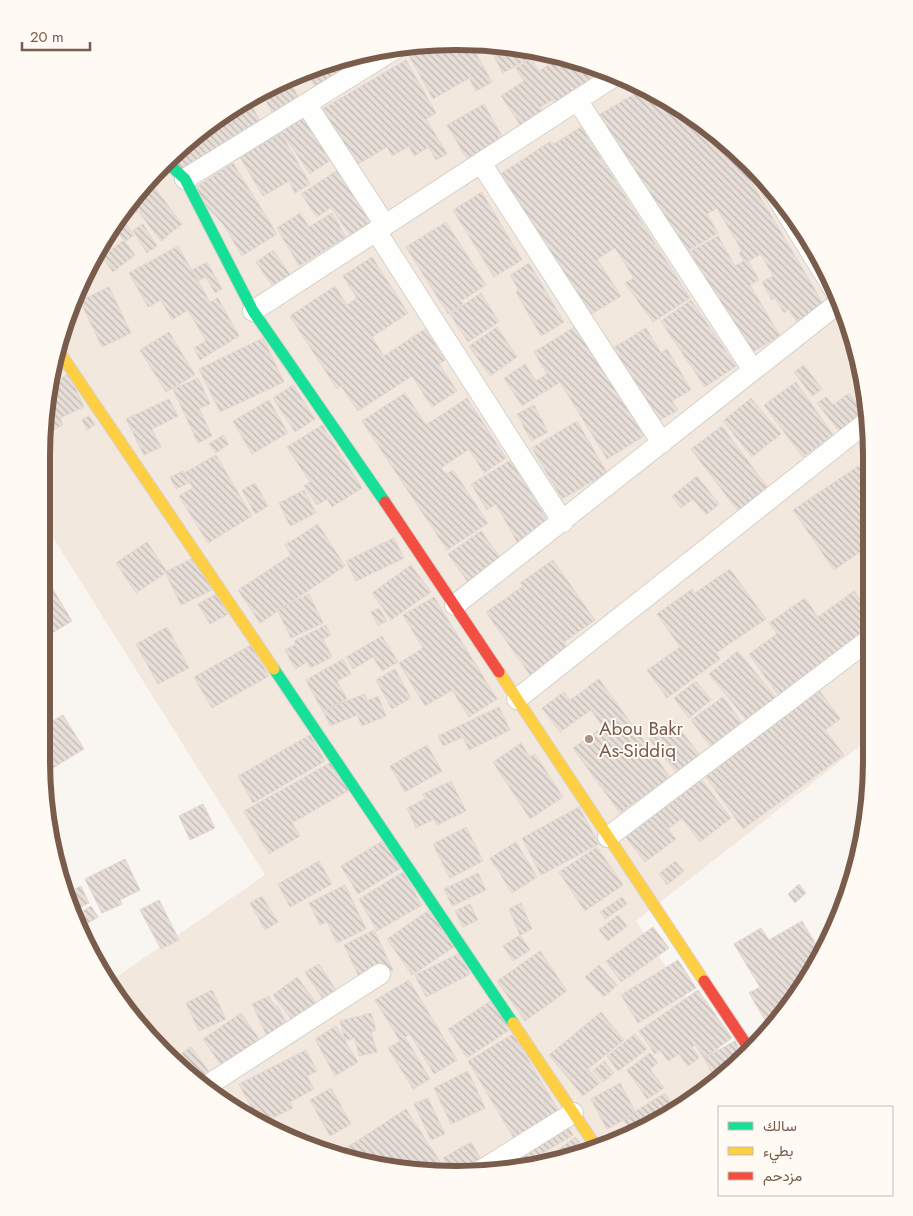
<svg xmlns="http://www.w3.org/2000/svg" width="913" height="1216" font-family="Jost,Vazirmatn,sans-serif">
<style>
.residential{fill:#f2e8de}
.building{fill:url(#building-back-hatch);stroke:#e2d8d2}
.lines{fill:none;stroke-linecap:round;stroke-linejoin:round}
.street-casing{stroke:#d7d1cb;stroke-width:22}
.fast-casing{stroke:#d9d2cb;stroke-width:13}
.slow-casing{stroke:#d9d2cb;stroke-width:13}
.jam-casing{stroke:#d9d2cb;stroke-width:13}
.street{stroke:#fefefd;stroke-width:20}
.fast{stroke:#16e098;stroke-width:11}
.slow{stroke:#ffcf43;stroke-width:11}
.jam{stroke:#f24e42;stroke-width:11}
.poi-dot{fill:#a69286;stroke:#fffaf3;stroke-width:2}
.labels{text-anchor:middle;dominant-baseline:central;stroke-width:4;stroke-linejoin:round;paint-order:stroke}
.poi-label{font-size:19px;fill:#7a5c4d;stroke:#fffaf3;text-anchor:start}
.rim{fill:none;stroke:#7a5c4d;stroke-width:6}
</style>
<defs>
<pattern id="building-back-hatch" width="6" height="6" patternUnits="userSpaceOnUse" patternTransform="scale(1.25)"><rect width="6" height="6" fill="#e6ded7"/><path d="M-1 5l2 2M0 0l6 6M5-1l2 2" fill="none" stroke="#bfb7b1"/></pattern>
</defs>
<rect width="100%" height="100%" fill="#f9f5f0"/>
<path class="residential" d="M430 42 511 45 590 63 664 97 730 144 786 204 840 297 868 402 870 738 636 921 732 1068 709 1089 615 1143 484 1174 375 1167 273 1132 182 1072 109 982 265 875 42 520V430L55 349 111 226 204 127 273 84 349 55Z"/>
<path class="building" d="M430 42 470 43 492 82 476 91 469 78 433 99 407 52Z
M488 45H511L541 52 503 73Z
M381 50 316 88 306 71 349 55Z
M531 58 539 71 555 61 557 65 568 58 590 63 602 78 557 108 552 100 540 107 546 115 523 129 501 96 524 81 516 68Z
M406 60 436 113 426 119 447 154 436 160 429 147 414 156 409 146 392 156 387 147 353 167 319 111Z
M288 78 300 100 273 114 264 97 251 104 267 133 181 179 172 161 204 127 273 84Z
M640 86 664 97 729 144 824 305 796 321 789 309 784 313 775 298 772 300 762 282 773 276 761 254 745 263 739 253 742 251 717 208 707 214 718 233 679 256 597 116 638 92 636 89Z
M484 104 506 143 482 150 467 159 447 125Z
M302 117 331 160 310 174 281 131Z
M581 127 690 298 653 322 625 283 634 278 615 248 597 259 621 296 585 318 496 177 551 141 554 144Z
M281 133 310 184 295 193 289 181 263 196 240 157Z
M233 163 277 234 242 256 223 224 191 190Z
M341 168 376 221 351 237 331 207 317 217 301 194Z
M154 187 182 224 161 241 138 211 124 221 134 235 125 242 135 255 113 272 102 257 124 240 112 225 133 203Z
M482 192 522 260 494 277 453 210Z
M300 213 309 227 332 213 346 237 299 266 277 228Z
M446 222 486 285 461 301 463 304 448 314 406 247Z
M143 224 157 246 147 253 133 230Z
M718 236 735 266 747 259 759 280 750 285 780 336 749 354 689 252Z
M178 246 210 302 218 298 239 336 200 360 194 348 206 341 188 310 172 320 161 300 148 307 129 273Z
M273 250 291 276 274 288 256 262Z
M372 257 408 313 372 337 384 356 425 329 445 360 439 364 457 391 432 407 412 376 358 411 341 386 337 389 290 316 335 286 347 305 357 298 343 276Z
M207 262 222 289 215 293 206 277 198 281 192 270Z
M529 263 564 322 541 336 516 292 519 290 510 275Z
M109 287 131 333 102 347 80 301Z
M481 293 499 322 468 342 450 314Z
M691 300 736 366 705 387 661 321Z
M576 326 644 436 607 459 560 382 522 406 504 378 525 364 536 381 547 374 534 352Z
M497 327 517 357 490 376 469 346Z
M646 328 661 353 667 349 691 390 672 401 678 410 657 422 613 348Z
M169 332 195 375 166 392 140 350Z
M263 338 284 382 220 412 199 369Z
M804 365 822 389 812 396 794 372Z
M69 374 84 407 60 418 63 425 42 435 50 384Z
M198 378 210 404 199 408 212 436 198 443 173 389Z
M796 382 833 435 803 457 764 405Z
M293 385 315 419 295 432 273 398Z
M405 393 426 425 467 398 506 458 484 473 469 449 441 468 446 474 453 470 488 523 447 550 362 421Z
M849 393 864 413 840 432 817 403 826 397 833 405Z
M751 398 781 434 752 457 723 421Z
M169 399 178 416 152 429 161 447 144 455 126 419Z
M269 400 288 433 252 454 233 421Z
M534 405 548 432 531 441 517 414Z
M89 416 95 425 87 430 82 420Z
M577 421 607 473 562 499 532 448Z
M322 425 362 488 332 507 327 499 317 505 304 486 310 482 287 447Z
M722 426 768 488 738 511 691 449Z
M223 435 229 444 216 453 209 444Z
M216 455 252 516 208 543 179 496 193 488 184 473Z
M511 460 554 531 522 551 496 504 487 510 471 484Z
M863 463 869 472V546L834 570 793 510Z
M183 471 189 483 176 489 170 477Z
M697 476 719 504 706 515 693 499 681 508 672 496Z
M255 483 268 506 255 514 242 490Z
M304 490 316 513 290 526 279 503Z
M318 524 345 566 260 623 238 590 291 555 285 545Z
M481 531 508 568 475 592 448 554Z
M394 538 404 558 356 581 346 561Z
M147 542 167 572 136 593 116 563Z
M195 557 212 590 181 605 165 572Z
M553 560 595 620 564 642 570 651 532 678 486 612 523 586 520 583Z
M411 565 431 592 391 620 372 593Z
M730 569 766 619 716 653 720 659 667 698 647 670 680 647 657 614 692 589 695 593Z
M46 578 72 621 42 639V580Z
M854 591 870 613V637L783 702 749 654 777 634 769 623 805 598 818 617Z
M216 594 228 614 210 624 198 604Z
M309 594 323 623 291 638 277 609Z
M434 597 497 699 469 717 452 690 425 706 399 663 423 648 403 615Z
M379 608 387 621 378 625 371 612Z
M326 625 331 635 323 639 332 657 310 668 307 662 295 669 285 650 296 644 294 641Z
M167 627 189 668 158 684 136 644Z
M382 636 398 662 382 671 373 657 353 669 346 657Z
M251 645 269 676 212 708 194 677Z
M738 651 777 699 749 723 709 674Z
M343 659 351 674 337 681 347 699 323 712 306 680Z
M395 669 411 698 392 709 376 680Z
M599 679 670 777 620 813 573 748 603 727 591 710 560 732 542 708 564 692 570 700Z
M696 681 711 700 689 718 674 698Z
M819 690 840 719 825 730 844 755 743 829 704 774Z
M365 694 367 701 378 696 386 716 362 726 357 715 330 726 323 710Z
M723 697 746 728 714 751 691 720Z
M499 707 510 730 469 750 463 737 443 746 438 736Z
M63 715 84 749 43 774 41 728Z
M673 720 705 762 682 780 649 739Z
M310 735 325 761 253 803 238 776Z
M521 743 530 757 535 754 563 797 530 819 493 762Z
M427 745 442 771 405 792 390 766Z
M337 759 353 788 292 823 300 836 269 854 244 811Z
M697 774 731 818 700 842 682 818 668 829 676 839 645 862 621 831Z
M451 781 466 811 437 825 434 819 416 828 407 808 425 799 423 794Z
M203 804 215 828 190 840 179 816Z
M579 807 599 844 541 875 522 838Z
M466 827 483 861 450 878 433 844Z
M384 840 401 868 358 894 341 866Z
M516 842 537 877 512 893 490 858Z
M597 847 623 885 585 911 559 872Z
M125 859 140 890 120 900 122 904 102 913 85 879Z
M319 861 332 884 290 907 278 884Z
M675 861 684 871 667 885 659 874Z
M403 872 422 905 377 931 359 899Z
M478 873 486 890 452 906 444 889Z
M799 884 806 893 795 903 788 894Z
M345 885 366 929 337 943 327 922 320 925 309 903Z
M81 886 89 903 79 908 71 891Z
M262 896 278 922 265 930 250 903Z
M622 897 627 904 605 919 600 912Z
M159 900 179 940 161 949 140 910Z
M521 903 532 929 520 935 509 909Z
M470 904 478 920 463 927 455 911Z
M91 906 98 917 87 924 80 913Z
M429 910 454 947 412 975 387 939Z
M618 915 627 926 608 941 599 930Z
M802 921 822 955 816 967 771 1030 749 993 760 987 734 944 761 928 769 940Z
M653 927 669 948 621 982 606 961Z
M374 930 393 970 363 985 344 945Z
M520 935 530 950 513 961 503 946Z
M540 951 567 991 525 1021 497 981Z
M460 953 470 974 426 997 415 975Z
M678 960 696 988 638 1023 621 995Z
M319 964 343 1001 330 1010 305 972Z
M599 965 617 985 604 997 585 977Z
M297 977 321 1009 297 1027 273 995Z
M409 980 457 1060 434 1074 410 1034 405 1037 430 1079 413 1089 388 1048 400 1041 375 1000Z
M212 990 226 1019 199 1031 186 1003Z
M698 990 732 1038 704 1058 695 1045 692 1047 699 1058 688 1066 679 1054 668 1061 660 1050 655 1054 639 1031Z
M269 996 275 1007 278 1006 291 1033 270 1043 252 1004Z
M492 1000 511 1029 467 1058 448 1029Z
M601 1012 624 1040 588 1069 600 1083 583 1096 549 1055Z
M241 1013 266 1049 228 1075 203 1039Z
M371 1013 376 1030 371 1032 377 1052 359 1056 355 1038 345 1041 340 1021Z
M336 1026 358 1062 335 1076 315 1039Z
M513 1034 573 1135 528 1162 468 1061Z
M635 1034 647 1049 618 1071 607 1056Z
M735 1041 744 1057 717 1082 704 1058Z
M191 1047 210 1073 198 1082 182 1072 173 1060Z
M306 1050 317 1071 307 1076 314 1089 290 1102 293 1108 260 1124 239 1084Z
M650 1053 658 1063 650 1069 664 1088 647 1099 627 1070Z
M604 1061 614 1073 603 1082 593 1071Z
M468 1071 485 1108 451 1124 434 1088Z
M620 1083 636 1113 607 1129 591 1099Z
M331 1088 351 1124 330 1136 310 1100Z
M665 1093 675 1109 621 1140 620 1137 631 1130 623 1119Z
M690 1093 694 1098 683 1104 680 1099Z
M232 1095 240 1110 224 1099Z
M428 1098 445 1134 431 1140 414 1104Z
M406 1109 446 1171 375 1167 337 1154Z
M575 1137 586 1150 546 1159Z
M471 1142 486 1168 477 1173 451 1172 443 1158Z"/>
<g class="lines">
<g class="street-casing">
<path id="street" d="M577 100 753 370
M307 105 385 225
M481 163 662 443
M185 179 398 47
M770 186 840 299
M376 231 563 522
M253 311 616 75
M455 605 841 301
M517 699 868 421
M608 837 870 639
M205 1087 380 974
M477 1173 573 1113"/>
</g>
<g class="fast-casing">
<path id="fast" d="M169 164 185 179 253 311 385 502
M274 669 513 1023"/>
</g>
<g class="slow-casing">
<path id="slow" d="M56 347 274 669
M499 672 704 981
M513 1023 597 1148"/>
</g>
<g class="jam-casing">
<path id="jam" d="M385 502 499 672
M704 981 750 1050"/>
</g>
<use href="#street" class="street"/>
<use href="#fast" class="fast"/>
<use href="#slow" class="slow"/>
<use href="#jam" class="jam"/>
</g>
<circle class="poi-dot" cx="589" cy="739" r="5"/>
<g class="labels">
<g class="poi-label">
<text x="599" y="728">Abou Bakr<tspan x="599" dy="22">As-Siddiq</tspan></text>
</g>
</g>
<path d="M0 0H913V1216H0ZM456 50H457A406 406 0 0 1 863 456V760A406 406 0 0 1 457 1166H456A406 406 0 0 1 50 760V456A406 406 0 0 1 456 50Z" fill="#fffaf3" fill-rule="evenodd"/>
<path class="rim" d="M456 50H457A406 406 0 0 1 863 456V760A406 406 0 0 1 457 1166H456A406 406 0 0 1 50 760V456A406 406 0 0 1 456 50Z"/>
<rect x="718" y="1106" width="175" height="90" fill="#fffaf3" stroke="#cabbb1"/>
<rect x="728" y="1122" width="25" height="8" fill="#16e098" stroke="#cabbb1"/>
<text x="763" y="1131" font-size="15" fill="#7a5c4d">سالك</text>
<rect x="728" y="1147" width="25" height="8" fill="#ffcf43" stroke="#cabbb1"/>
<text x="763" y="1156" font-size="15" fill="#7a5c4d">بطيء</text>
<rect x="728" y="1172" width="25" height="8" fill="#f24e42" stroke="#cabbb1"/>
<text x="763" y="1181" font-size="15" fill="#7a5c4d">مزدحم</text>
<path d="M22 42v8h68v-8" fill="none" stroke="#7a5c4d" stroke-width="2.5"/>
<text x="30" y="42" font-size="15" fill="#7a5c4d" stroke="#fffaf3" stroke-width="4" paint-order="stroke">20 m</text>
</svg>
